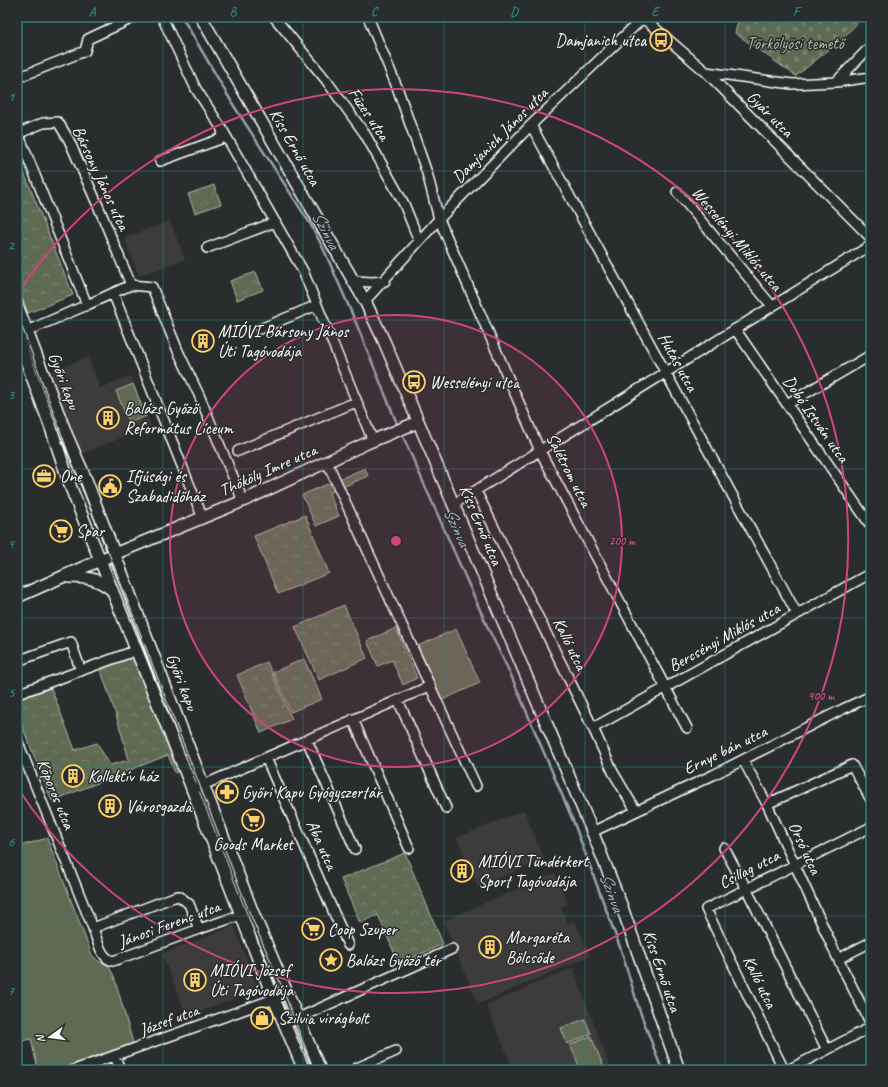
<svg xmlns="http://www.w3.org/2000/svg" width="888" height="1087" font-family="Caveat,sans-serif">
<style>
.built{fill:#3e3b3b}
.cemetery{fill:url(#cemetery-stones);stroke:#b0b5a8}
.park{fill:url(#park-crowns);stroke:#b0b5a8}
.garden{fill:#606b52;stroke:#b0b5a8}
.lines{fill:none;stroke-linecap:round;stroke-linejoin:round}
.stream{stroke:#96a4ac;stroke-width:2.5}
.minor-casing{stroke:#fff;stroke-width:12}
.tertiary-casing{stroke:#fff;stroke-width:14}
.minor{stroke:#2a2d2e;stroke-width:9}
.tertiary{stroke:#2a2d2e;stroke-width:11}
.tram{stroke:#fff;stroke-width:1}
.grid{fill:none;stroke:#27847c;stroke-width:1;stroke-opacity:0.55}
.ring{fill:none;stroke:#ce467c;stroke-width:2}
.labels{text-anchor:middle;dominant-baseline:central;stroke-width:3;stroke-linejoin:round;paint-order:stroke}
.poi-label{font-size:17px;fill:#fff;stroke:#2a2d2e;text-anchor:start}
.park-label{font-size:17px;fill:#b0b5a8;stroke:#2a2d2e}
.street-label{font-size:17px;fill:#fff;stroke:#2a2d2e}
.water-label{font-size:18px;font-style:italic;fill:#a8b4ba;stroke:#2a2d2e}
.centre{fill:#ce467c;stroke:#2a2d2e;stroke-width:2}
.ring-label{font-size:12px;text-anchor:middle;font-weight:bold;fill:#ce467c;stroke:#2a2d2e;stroke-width:3;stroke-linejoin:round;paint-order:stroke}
.neatline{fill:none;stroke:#27847c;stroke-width:1.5}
.grid-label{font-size:13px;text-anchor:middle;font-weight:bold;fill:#27847c}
</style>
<defs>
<pattern id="cemetery-stones" width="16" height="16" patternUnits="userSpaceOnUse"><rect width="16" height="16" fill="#606b52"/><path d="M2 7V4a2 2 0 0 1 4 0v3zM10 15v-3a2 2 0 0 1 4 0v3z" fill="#78816c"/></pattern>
<pattern id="park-crowns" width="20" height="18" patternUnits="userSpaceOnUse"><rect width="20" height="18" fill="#606b52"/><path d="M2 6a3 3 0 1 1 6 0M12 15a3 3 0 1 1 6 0" fill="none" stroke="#78816c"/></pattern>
</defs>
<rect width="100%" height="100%" fill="#2a2d2e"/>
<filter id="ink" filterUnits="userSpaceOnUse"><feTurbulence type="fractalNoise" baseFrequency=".025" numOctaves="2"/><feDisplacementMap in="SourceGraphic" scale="8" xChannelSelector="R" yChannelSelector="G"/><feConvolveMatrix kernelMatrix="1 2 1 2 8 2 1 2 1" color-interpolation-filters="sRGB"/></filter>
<g filter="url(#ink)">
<path class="built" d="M170 221 185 259 139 276 124 238Z
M88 357 100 388 131 376 151 426 81 454 49 373Z
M524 810 544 859 478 887 457 838Z
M555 873 568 904 561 907 568 924 575 921 590 956 478 1004 443 921Z
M234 926 258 989 187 1017 162 954Z
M573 968 611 1070H514L486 1005Z"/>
<path class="cemetery" d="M739 17H863L842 39 796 76 735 33Z"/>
<path class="park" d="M17 155 73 295 28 313 17 285Z
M214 185 221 204 195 213 188 194Z
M256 272 263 290 237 300 230 281Z
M365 468 368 476 329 493 339 516 316 526 302 495Z
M305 515 329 573 278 594 254 536Z
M344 605 367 658 319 680 295 627Z
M396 628 417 678 403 685 392 660 378 666 367 641Z
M139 655 180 771 175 773 168 755 52 801 17 713V700L51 688 75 750 97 743 110 765 129 760 117 718 100 668Z
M304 659 322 699 291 712 273 672Z
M267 662 292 719 261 733 237 675Z
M405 853 443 944 399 964 378 915 360 923 341 879Z"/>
<path class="garden" d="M133 384 146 416 129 423 116 391Z
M456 629 480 683 442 700 418 646Z
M47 838 92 955 98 961 108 965 114 976 135 1050 82 1070H38L31 1039 17 1042V847Z
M585 1019 591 1034 567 1044 561 1028Z
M591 1036 605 1070H581L570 1045Z"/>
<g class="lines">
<path class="stream" d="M182 17 234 106 311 225 324 250 354 318 398 426
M401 432 488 628 510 673 574 823 621 950 639 1009 662 1070"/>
<g class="minor-casing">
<path id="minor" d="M162 17 196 89 222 129 303 271 373 441
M274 17 326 80 365 134 404 204 419 241
M368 17 397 87 427 173 439 219 540 451 687 728
M642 17 706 72 871 238
M706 72 792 84 836 82 871 77
M17 78 85 51 88 39 135 17
M836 82 871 46
M531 125 797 614
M18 133 87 305 113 293 202 516
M17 134 43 123 58 122 69 140 99 208 131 285 152 287 178 351 199 395 243 501
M160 161 223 138 222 129
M677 192 772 306
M207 248 270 224 276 223
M354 281 372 282 385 281
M113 293 131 285
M365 301 439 219 531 125 643 18
M260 329 317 305
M735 329 871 526
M22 333 87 305
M787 404 871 355
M238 451 356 402
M327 462 476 786
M476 491 593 728 613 772 636 811
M454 504 871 245
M17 661 71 642 81 671
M17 694 137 650
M398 700 446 808
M353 719 409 848
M593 728 871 573
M17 740 93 928C97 939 101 959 113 961L199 929 241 915
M307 740 355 849
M266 758 348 945
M743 760 767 804
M192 790 430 686
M871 800 852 765 767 804 838 959 871 1024
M592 832 713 775 843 709 871 696
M724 848 746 888 827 1050
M93 928 174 897 179 896 189 904 199 929
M838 959 871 942
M285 1024 452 949
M115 1056 120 1070
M74 1070 288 994
M355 1070 357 1068 396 1051
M784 1070 706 909 871 827
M788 1070 871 1027"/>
</g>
<g class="tertiary-casing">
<path id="tertiary" d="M201 17 365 301 384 341 590 826 622 907 679 1070
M17 305 67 436 85 477 200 777 253 913 320 1070
M17 336 51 428 71 488 189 781 271 992 304 1070
M68 577C87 577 97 578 112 590
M17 597 107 557 243 501 367 443 418 422"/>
</g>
<use href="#minor" class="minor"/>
<use href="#tertiary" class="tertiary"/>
<path class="tram" d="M17 313 78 479 114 566 250 914 282 987 314 1070"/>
</g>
</g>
<path class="grid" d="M163 17V1070M303 17V1070M444 17V1070M585 17V1070M725 17V1070M17 171H871M17 320H871M17 469H871M17 618H871M17 767H871M17 916H871"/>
<circle cx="396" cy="541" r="226" fill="#ce467c" fill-opacity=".12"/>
<g class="ring">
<circle cx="396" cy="541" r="226"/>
<path d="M19 292A452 452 0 1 1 19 790"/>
</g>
<defs>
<g id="bus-ring" transform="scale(1.15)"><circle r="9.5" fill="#2a2d2e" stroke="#ffd166" stroke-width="1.5"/><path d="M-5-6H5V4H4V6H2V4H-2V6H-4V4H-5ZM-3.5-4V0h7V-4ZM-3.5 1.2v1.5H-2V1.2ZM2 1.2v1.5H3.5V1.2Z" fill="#ffd166"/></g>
<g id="building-ring" transform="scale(1.15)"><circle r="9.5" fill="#2a2d2e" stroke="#ffd166" stroke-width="1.5"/><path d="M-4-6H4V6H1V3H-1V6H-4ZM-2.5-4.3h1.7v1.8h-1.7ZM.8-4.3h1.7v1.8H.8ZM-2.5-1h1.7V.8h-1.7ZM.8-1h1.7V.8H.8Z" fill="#ffd166"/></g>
<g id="office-ring" transform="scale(1.15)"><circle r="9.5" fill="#2a2d2e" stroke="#ffd166" stroke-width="1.5"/><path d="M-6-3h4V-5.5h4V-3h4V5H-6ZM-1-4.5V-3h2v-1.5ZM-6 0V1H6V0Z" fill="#ffd166"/></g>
<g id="civic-ring" transform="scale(1.15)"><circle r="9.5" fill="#2a2d2e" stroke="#ffd166" stroke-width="1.5"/><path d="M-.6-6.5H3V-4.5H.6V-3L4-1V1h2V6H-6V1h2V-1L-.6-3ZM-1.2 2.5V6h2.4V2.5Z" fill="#ffd166"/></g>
<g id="supermarket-ring" transform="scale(1.15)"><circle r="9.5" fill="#2a2d2e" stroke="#ffd166" stroke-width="1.5"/><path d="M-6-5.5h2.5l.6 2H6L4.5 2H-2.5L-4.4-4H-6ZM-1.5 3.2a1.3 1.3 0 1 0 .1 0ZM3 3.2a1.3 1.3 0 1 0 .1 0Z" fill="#ffd166"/></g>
<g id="pharmacy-ring" transform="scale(1.15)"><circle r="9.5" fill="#2a2d2e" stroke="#ffd166" stroke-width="1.5"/><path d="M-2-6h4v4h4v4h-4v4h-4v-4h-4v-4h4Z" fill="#ffd166"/></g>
<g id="sight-ring" transform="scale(1.15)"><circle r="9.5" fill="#2a2d2e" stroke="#ffd166" stroke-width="1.5"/><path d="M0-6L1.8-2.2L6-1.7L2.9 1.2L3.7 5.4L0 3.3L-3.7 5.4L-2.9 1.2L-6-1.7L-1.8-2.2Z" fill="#ffd166"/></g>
<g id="shop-ring" transform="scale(1.15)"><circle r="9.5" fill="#2a2d2e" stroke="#ffd166" stroke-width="1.5"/><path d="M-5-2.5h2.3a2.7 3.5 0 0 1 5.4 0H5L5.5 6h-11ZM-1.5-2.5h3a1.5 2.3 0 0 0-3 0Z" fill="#ffd166"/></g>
</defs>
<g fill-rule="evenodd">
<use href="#bus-ring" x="661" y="40"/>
<use href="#building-ring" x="203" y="341"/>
<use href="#bus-ring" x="414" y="382"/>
<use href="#building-ring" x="108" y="418"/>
<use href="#office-ring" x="44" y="476"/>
<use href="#civic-ring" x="110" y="486"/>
<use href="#supermarket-ring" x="61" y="531"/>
<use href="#building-ring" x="73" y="776"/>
<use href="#pharmacy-ring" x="227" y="792"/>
<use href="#building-ring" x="110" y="806"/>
<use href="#supermarket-ring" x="253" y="820"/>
<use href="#building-ring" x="462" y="871"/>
<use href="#supermarket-ring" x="313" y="929"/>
<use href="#building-ring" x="490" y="947"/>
<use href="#sight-ring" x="331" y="960"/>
<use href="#building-ring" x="195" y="980"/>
<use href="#shop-ring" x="262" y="1018"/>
</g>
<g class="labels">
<g class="poi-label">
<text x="646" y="40" text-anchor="end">Damjanich utca</text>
<text x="218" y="331">MIÓVI Bársony János<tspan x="218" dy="20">Úti Tagóvodája</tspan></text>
<text x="430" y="382">Wesselényi utca</text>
<text x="124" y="408">Balázs Győző<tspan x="124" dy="20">Református Líceum</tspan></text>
<text x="60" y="476">One</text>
<text x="126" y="476">Ifjúsági és<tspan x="126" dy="20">Szabadidőház</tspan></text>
<text x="76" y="531">Spar</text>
<text x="88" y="776">Kollektív ház</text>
<text x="242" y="792">Győri Kapu Gyógyszertár</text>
<text x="126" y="806">Városgazda</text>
<text x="253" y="844" text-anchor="middle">Goods Market</text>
<text x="478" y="861">MIÓVI Tündérkert<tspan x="478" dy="20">Sport Tagóvodája</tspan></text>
<text x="328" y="929">Coop Szuper</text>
<text x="506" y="937">Margaréta<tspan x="506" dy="20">Bölcsőde</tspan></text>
<text x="346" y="960">Balázs Győző tér</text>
<text x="210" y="970">MIÓVI József<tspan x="210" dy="20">Úti Tagóvodája</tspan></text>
<text x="278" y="1018">Szilvia virágbolt</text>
</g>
<g class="park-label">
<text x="795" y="43">Törkölyösi temető</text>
</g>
<g class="street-label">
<text transform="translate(369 114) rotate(56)">Füzes utca</text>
<text transform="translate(770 114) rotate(45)">Gyár utca</text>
<text transform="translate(500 135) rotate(-45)">Damjanich János utca</text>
<text transform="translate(295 147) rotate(60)">Kiss Ernő utca</text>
<text transform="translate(101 178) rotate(65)">Bársony János utca</text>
<text transform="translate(737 239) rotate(50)">Wesselényi Miklós utca</text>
<text transform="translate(678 362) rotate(61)">Hutás utca</text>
<text transform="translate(64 381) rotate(69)">Győri kapu</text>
<text transform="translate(816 419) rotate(55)">Dobó István utca</text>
<text transform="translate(268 470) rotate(-24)">Thököly Imre utca</text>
<text transform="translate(569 470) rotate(63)">Salétrom utca</text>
<text transform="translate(481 525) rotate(67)">Kiss Ernő utca</text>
<text transform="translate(724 637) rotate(-29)">Bercsényi Miklós utca</text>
<text transform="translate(570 644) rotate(64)">Kalló utca</text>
<text transform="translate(182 682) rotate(69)">Győri kapu</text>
<text transform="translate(725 750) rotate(-26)">Ernye bán utca</text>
<text transform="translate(56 794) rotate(68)">Kőporos utca</text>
<text transform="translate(322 845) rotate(66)">Aba utca</text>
<text transform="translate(805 848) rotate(65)">Orsó utca</text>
<text transform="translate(749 869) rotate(-27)">Csillag utca</text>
<text transform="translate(169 924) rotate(-20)">Jánosi Ferenc utca</text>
<text transform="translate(662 971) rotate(71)">Kiss Ernő utca</text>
<text transform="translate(760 982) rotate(64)">Kalló utca</text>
<text transform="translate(169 1020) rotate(-20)">József utca</text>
</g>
<g class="water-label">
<text transform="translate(326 230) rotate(62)">Szinva</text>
<text transform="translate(457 527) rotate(66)">Szinva</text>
<text transform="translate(612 892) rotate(70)">Szinva</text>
</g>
</g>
<circle cx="396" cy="541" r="6" class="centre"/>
<g class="ring-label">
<text x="622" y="545">200 m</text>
<text x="821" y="700">400 m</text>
</g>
<rect width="888" height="1087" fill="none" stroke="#2a2d2e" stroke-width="44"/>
<g transform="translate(50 1037) rotate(256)" stroke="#2a2d2e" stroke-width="3" paint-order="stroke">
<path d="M0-3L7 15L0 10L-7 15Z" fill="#ffffff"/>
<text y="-6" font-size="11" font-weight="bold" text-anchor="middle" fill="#ffffff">N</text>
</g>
<rect x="22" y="22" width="844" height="1043" class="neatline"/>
<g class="grid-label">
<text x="92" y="16">A</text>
<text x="233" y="16">B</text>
<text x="374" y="16">C</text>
<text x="514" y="16">D</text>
<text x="655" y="16">E</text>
<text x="796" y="16">F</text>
<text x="11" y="101">1</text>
<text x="11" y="250">2</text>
<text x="11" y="399">3</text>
<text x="11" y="548">4</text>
<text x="11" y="697">5</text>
<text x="11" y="846">6</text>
<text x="11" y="995">7</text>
</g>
</svg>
